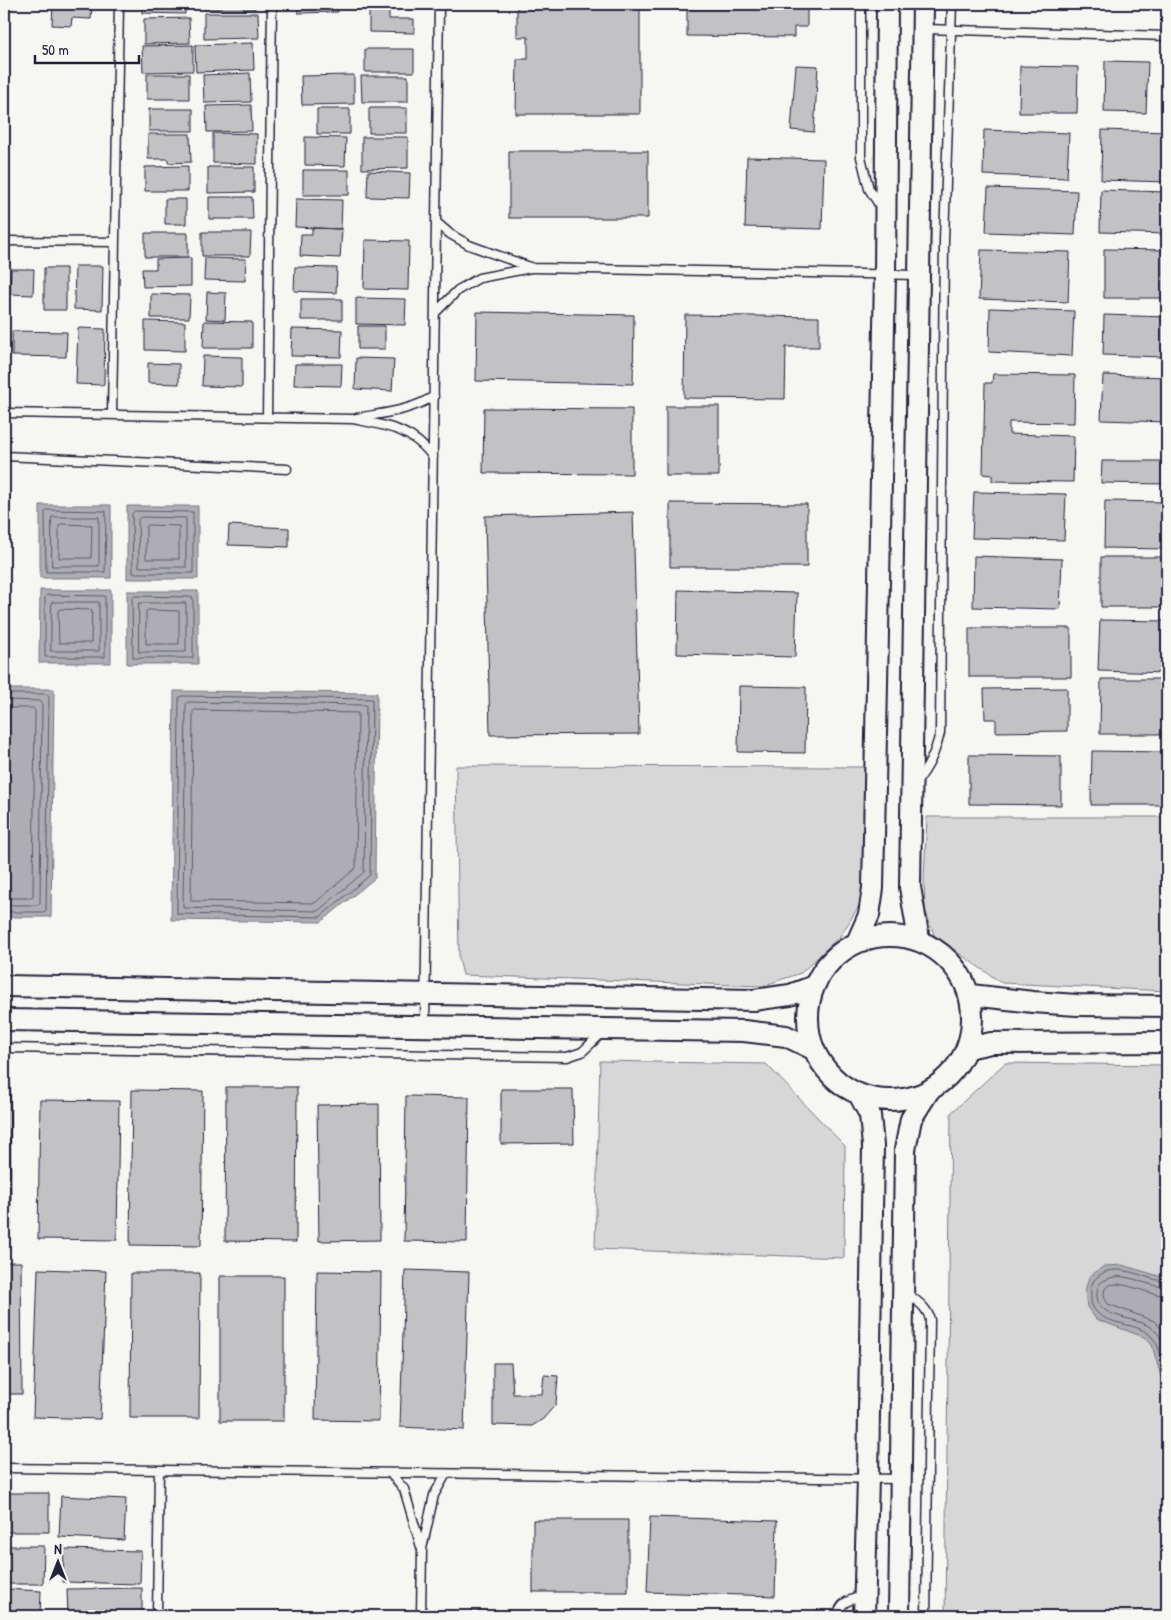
<svg xmlns="http://www.w3.org/2000/svg" width="1171" height="1620" font-family="'Patrick Hand',sans-serif">
<style>
.green{fill:#d7d7d7;stroke:#7c7c89}
.water{fill:#adadb3;stroke:#757583}
.lines{fill:none;stroke-linecap:round;stroke-linejoin:round}
.shore{stroke:#5a5a6b;stroke-width:1}
.building{fill:#c2c2c4;stroke:#22223b}
.lane-casing{stroke:#22223b;stroke-width:11}
.secondary-casing{stroke:#22223b;stroke-width:24}
.lane{stroke:#f6f6f2;stroke-width:8}
.secondary{stroke:#f6f6f2;stroke-width:20}
</style>
<rect width="100%" height="100%" fill="#f6f6f2"/>
<filter id="ink" filterUnits="userSpaceOnUse"><feTurbulence type="fractalNoise" baseFrequency=".02" numOctaves="2"/><feDisplacementMap in="SourceGraphic" scale="10" xChannelSelector="R" yChannelSelector="G"/><feConvolveMatrix kernelMatrix="1 2 1 2 8 2 1 2 1" color-interpolation-filters="sRGB"/></filter>
<g filter="url(#ink)">
<path class="green" d="M456 766 867 767 862 901 841 935 801 973 762 986 463 975 459 959Z
M927 817H1167V991L1002 983 935 937 925 910 924 878Z
M600 1061 766 1064 845 1146 844 1258 595 1249Z
M1005 1063 1167 1065V1616H945L951 1113Z"/>
<path class="water" d="M40 505H111V578H40Z
M127 506H198V579H127Z
M40 590H111V663H39Z
M127 591H198V664H127Z
M4 689H54L51 917H4Z
M174 691 377 693 375 878 321 922 171 920Z
M1122 1265 1159 1276H1167V1398L1152 1345 1146 1338 1096 1319 1087 1307 1085 1291 1089 1277 1104 1266Z"/>
<g class="lines">
<path class="shore" d="M47 510 106 511 105 572H46L45 513Z
M135 511 193 512V573H133L132 514Z
M52 517H99V566H52Z
M141 517 186 518V567H139L138 520Z
M61 524 92 525 91 558H59V526Z
M148 525 179 526V559H146V527Z
M47 595 105 596V657H45V598Z
M135 596 193 597V658H133L132 599Z
M52 602H99V651H51Z
M139 603H186V652H139Z
M61 609 92 610 91 643H59L58 611Z
M148 610 179 611V644H146V612Z
M4 694H46L49 697 46 910 44 912H4
M182 696 372 699 370 875 320 917 177 914 179 698Z
M4 700 40 701 42 703 40 903 38 905H4
M188 702 366 705 364 872 318 911 183 908 186 705Z
M4 708H33L35 711 33 896 31 898H4
M195 710 358 713 356 868 315 903 191 901 193 712Z
M1167 1281C1147 1281 1129 1266 1108 1271 1103 1272 1095 1278 1093 1282 1090 1288 1091 1294 1091 1301 1095 1327 1136 1320 1151 1336 1162 1347 1163 1367 1167 1382
M1167 1287C1142 1287 1122 1266 1099 1284 1086 1322 1136 1313 1154 1330 1163 1337 1164 1347 1167 1358
M1167 1295C1163 1295 1159 1295 1155 1294 1146 1293 1105 1273 1104 1293 1104 1297 1106 1300 1108 1304L1154 1321 1167 1334"/>
</g>
<path class="building" d="M53 4H92L91 19 72 18 71 26 52 25Z
M142 4H185V14L142 13Z
M204 4H255V9H204Z
M298 4H338V12L298 13Z
M354 4H409V8H354Z
M517 4H640V114H516L517 59H528V37H517Z
M687 4H807V27H794V37L687 36Z
M369 11H389V19H414V33L369 32Z
M204 13H258L259 38 204 39Z
M189 18 190 43 144 44V19Z
M253 43 254 70 196 72 195 45Z
M193 45V71L143 72 142 46Z
M365 49H414V72H365Z
M1161 53H1167V112H1161Z
M1105 61 1148 62 1146 113 1104 112Z
M796 65 818 66 814 132 791 130Z
M1020 66 1078 67 1077 113H1019Z
M250 73 251 102 204 103 203 75Z
M147 74H189V99H147Z
M354 75V104L302 105 301 76Z
M361 76H408V102H362Z
M251 105 252 131 207 132 206 106Z
M369 108H407V133H369Z
M149 109H193V131H149Z
M317 109H350V134H317Z
M984 130 1069 133 1067 178 983 175Z
M1102 130 1167 132V182L1101 180Z
M213 133 257 134V164L213 163Z
M148 134H190L191 162 168 163V159H148Z
M305 137 346 138 345 166 305 165Z
M362 137H408V168L362 169Z
M509 151H648V218H509Z
M747 157 824 159 822 229 745 227Z
M188 166V191H145V167Z
M208 167H254V192L208 193Z
M303 170H349V195H303Z
M368 171 410 173 409 198 367 197Z
M988 188 1077 191 1075 235 986 232Z
M1101 190 1167 192V234L1100 232Z
M209 197H252L253 219H209Z
M165 199H186V224H165Z
M296 199 342 200 341 229 295 227Z
M312 228 342 229 340 258 300 256 301 234H312Z
M202 232H251L250 256H202Z
M145 233H188V257H145Z
M365 240 409 241 408 290 364 289Z
M1104 249 1167 250V298H1104Z
M981 250 1070 252 1068 302 979 299Z
M191 258V286L143 287 142 269H156V259Z
M205 258 246 259 245 281 204 280Z
M4 259H5V311H4Z
M75 266H103L102 310 74 309Z
M295 267 337 268 336 293 294 291Z
M44 268H66V310H44Z
M11 269H34L33 295 10 294Z
M207 292 226 293 225 320 206 319Z
M151 294 190 295 189 318H151Z
M356 298 406 299 405 325 356 324Z
M301 299H342V320H301Z
M990 308 1074 311 1072 356 989 352Z
M477 312 634 315 633 384 476 381Z
M685 315 819 317V347H786L785 399 684 398Z
M1104 315 1167 317 1165 357 1103 355Z
M145 321 185 322V351L145 350Z
M204 321 252 322V348H203Z
M358 326H385V349H358Z
M78 328 105 329 104 385 76 384Z
M292 329 342 330 341 357 291 356Z
M12 331 67 332 66 357 12 356Z
M203 356 242 357V387L202 386Z
M356 358 394 359 392 391 355 389Z
M148 363 179 364V384L148 383Z
M295 364H342L341 386 294 385Z
M993 374 1075 375 1074 423 1009 422V434L1074 436 1073 482 992 481V475L983 474 985 383H992Z
M1103 375 1167 377V422L1101 420Z
M666 406H719V476H666Z
M484 408 632 409V474L483 473Z
M1102 461H1167V484L1101 483Z
M974 492 1066 494 1064 540 972 538Z
M1105 501 1167 502V549L1104 548Z
M670 503 807 504V567H670Z
M633 512 639 734 490 735 485 516Z
M229 525 289 528V547L228 545Z
M974 556 1062 559 1060 609 973 607Z
M1101 557H1167V607H1101Z
M678 590 797 593 795 657 677 654Z
M1100 620 1167 621V673L1098 671Z
M969 628H1071V677H969Z
M1101 679H1167V734H1100Z
M739 686 806 687 805 753 738 752Z
M1067 688V731L996 732V719H985L984 689Z
M1092 751 1167 752V805H1091Z
M969 755 1061 756V805L969 804Z
M4 1083H10L11 1227H4Z
M226 1087H297L296 1242 225 1241Z
M501 1089H573L574 1143 501 1144Z
M132 1090 203 1091 201 1246 130 1245Z
M406 1096 469 1097 467 1242 404 1241Z
M40 1100 119 1101 117 1240 38 1239Z
M379 1104 380 1240 319 1241 317 1105Z
M4 1262H21L22 1394H4Z
M38 1269 106 1271 100 1419 33 1417Z
M405 1270 469 1272 464 1430 400 1427Z
M317 1271 381 1272 379 1421 315 1420Z
M131 1273H200L199 1418H130Z
M220 1276H284V1421H220Z
M493 1363H511L513 1394H542L544 1375 558 1376 556 1404 543 1419 532 1426 493 1425Z
M4 1493H49V1532H4Z
M61 1496 126 1499 124 1540 59 1537Z
M650 1517 777 1521 775 1596 647 1592Z
M533 1520H628V1592H533Z
M4 1546H44L43 1584H4Z
M64 1549 141 1551 140 1584 63 1582Z
M142 1588V1616H68L67 1589Z
M4 1589 41 1591 40 1616H4Z
M471 1611 614 1616H471Z
M647 1613 737 1615V1616H646Z"/>
<g class="lines">
<g class="lane-casing">
<path id="lane" d="M861 4V157L869 189 880 206
M924 29 1167 36
M436 222 450 234 469 245 533 268 918 275
M4 241 115 242
M435 313 458 290 479 278 531 268
M4 413 353 419C387 426 411 428 433 457
M112 414 119 4
M267 417 272 4
M357 418C383 413 411 411 434 396
M4 456 287 469
M916 783C929 767 935 753 940 733L944 240 952 4
M425 1026 439 4
M4 1048 567 1057 582 1052 603 1032
M907 1293C916 1301 928 1307 930 1320L926 1616
M4 1468 899 1479
M390 1473 404 1489 421 1547
M157 1616 159 1470
M421 1616 422 1549 434 1495 446 1474
M838 1616C840 1601 850 1600 863 1596"/>
</g>
<g class="secondary-casing">
<path id="secondary" d="M808 1018a82 82 0 1 1 164 0a82 82 0 1 1-164 0Z
M919 940 910 887 923 4
M857 942 869 915 873 888 885 275 887 4
M4 986 754 1000 790 995 814 986
M971 995 1033 1002 1077 1005 1167 1006
M4 1020 744 1031 786 1036 813 1049
M968 1048 991 1043 1167 1042
M859 1094 870 1115 873 1146 868 1479 864 1616
M899 1616 905 1150 911 1119 928 1092"/>
</g>
<use href="#lane" class="lane"/>
<use href="#secondary" class="secondary"/>
</g>
</g>
<rect width="1171" height="1620" fill="none" stroke="#f6f6f2" stroke-width="20"/>
<rect x="10" y="10" width="1151" height="1600" fill="none" stroke="#22223b" stroke-width="2" filter="url(#ink)"/>
<g transform="translate(58 1562)" stroke="#f6f6f2" stroke-width="4" paint-order="stroke">
<path d="M0-4L9 19L0 12L-9 19Z" fill="#22223b"/>
<text y="-8" font-size="14" font-weight="bold" text-anchor="middle" fill="#22223b">N</text>
</g>
<path d="M35 55v8h104v-8" fill="none" stroke="#22223b" stroke-width="2.5"/>
<text x="42" y="55" font-size="15" fill="#22223b" stroke="#f6f6f2" stroke-width="4" paint-order="stroke">50 m</text>
</svg>
